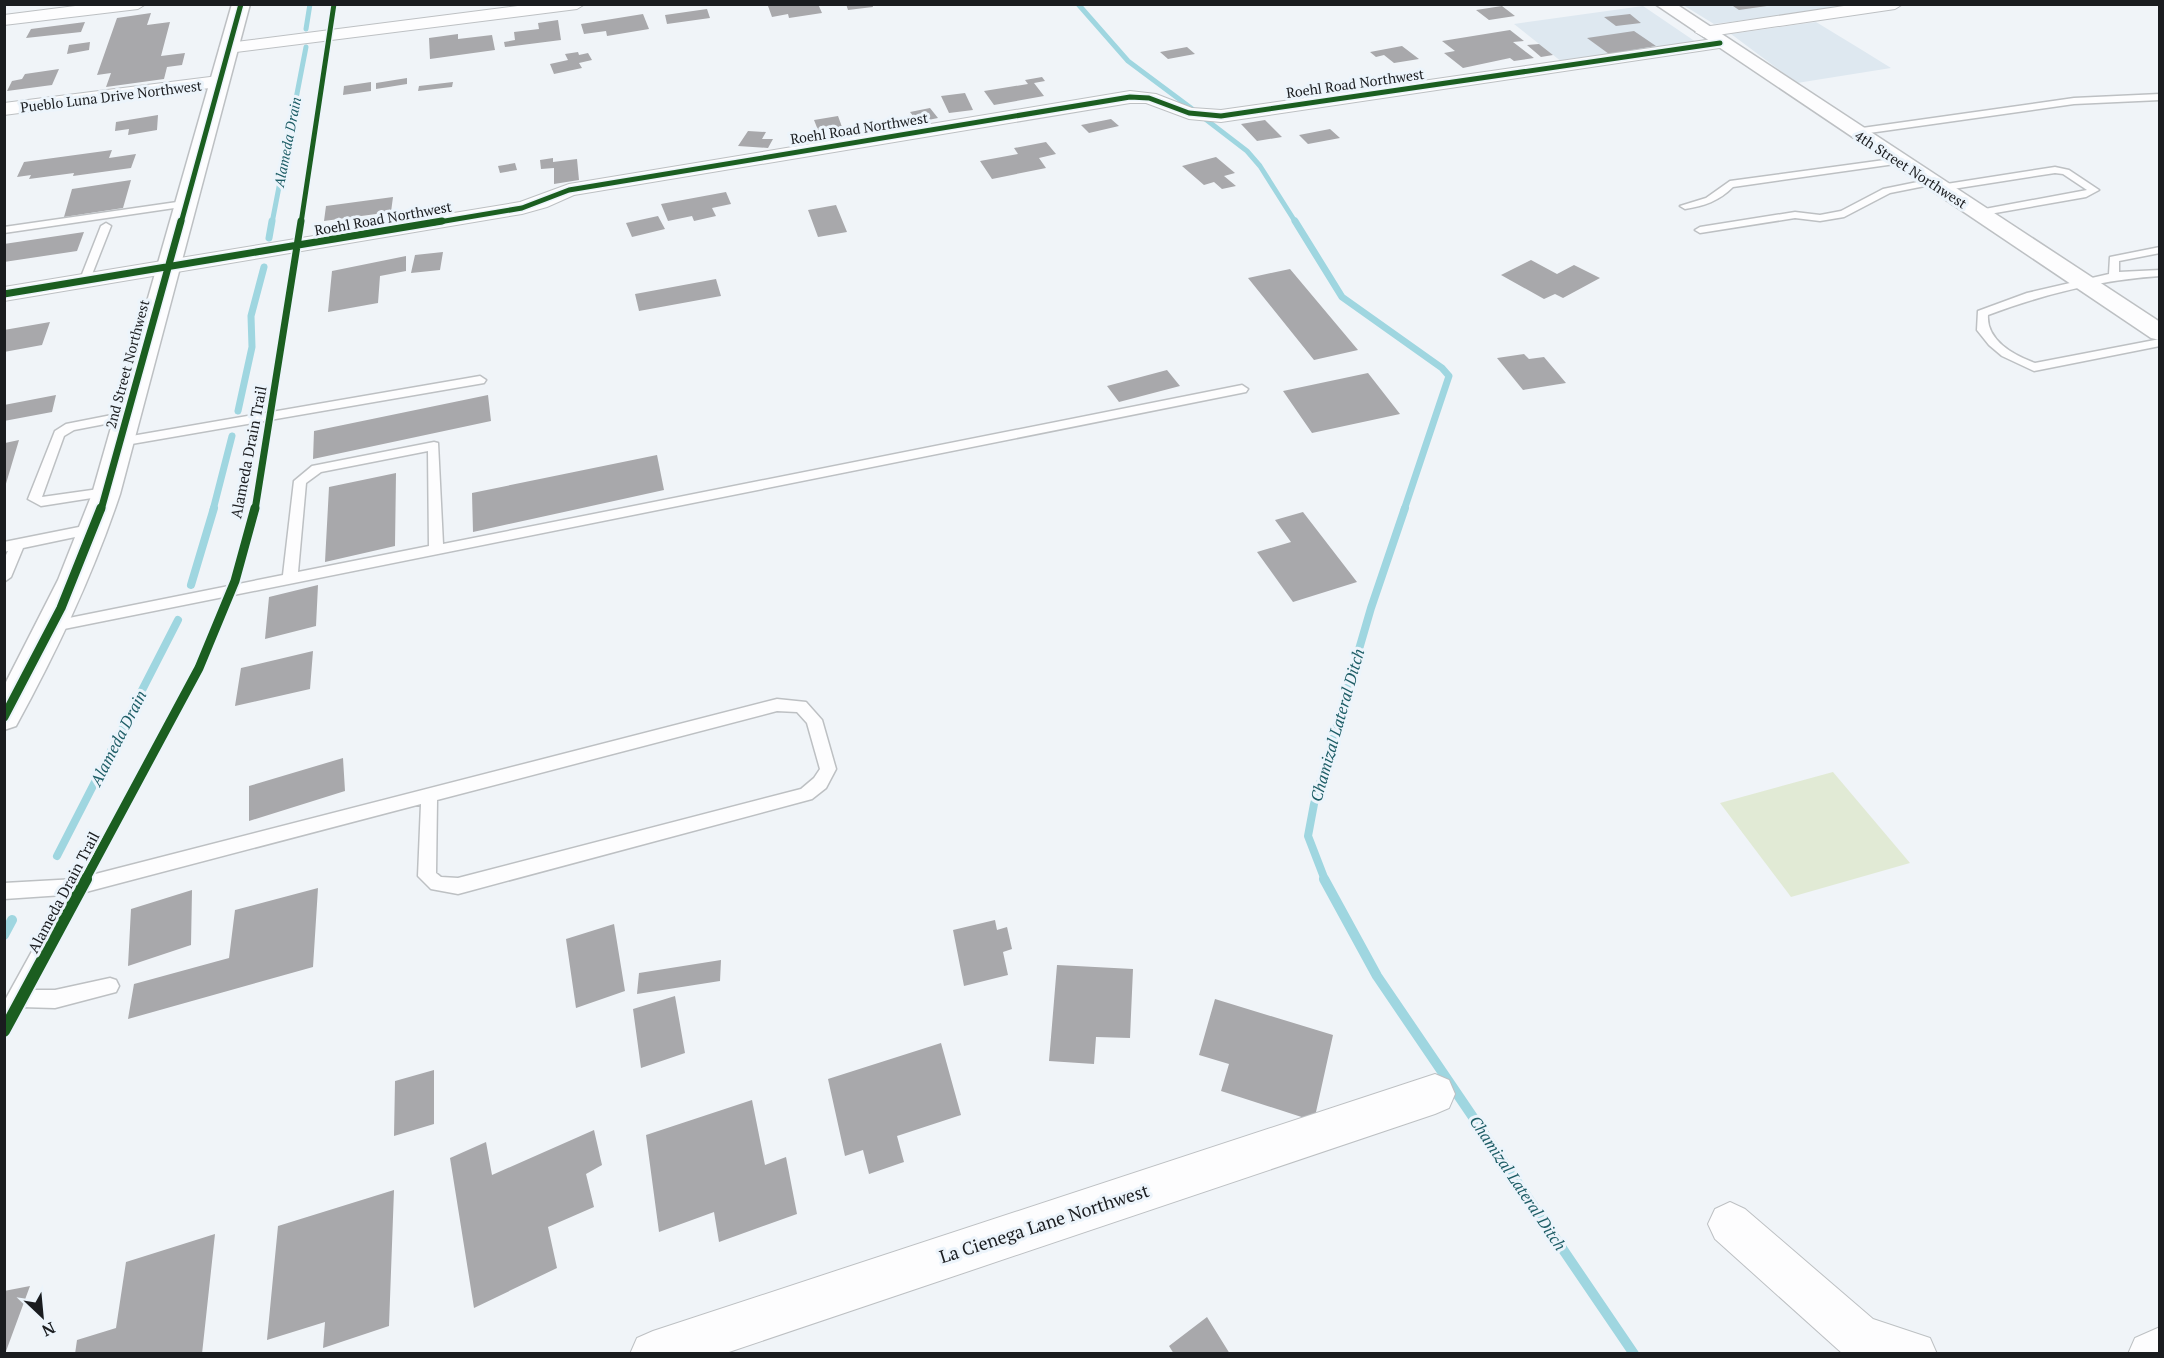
<svg xmlns="http://www.w3.org/2000/svg" width="2164" height="1358" font-family="'PT Serif',serif">
<style>
.built{fill:#dee8f0}
.green{fill:#e1ead5}
.lines{fill:none;stroke-linecap:round;stroke-linejoin:round}
.stream-far3{stroke:#9fd6e0;stroke-width:5}
.stream-far2{stroke:#9fd6e0;stroke-width:7}
.stream-far1{stroke:#9fd6e0;stroke-width:8}
.stream{stroke:#9fd6e0;stroke-width:10}
.building{fill:#a8a8ab}
.lane-casing{stroke:#bdc0c3;stroke-width:3}
.street-casing{stroke:#bdc0c3;stroke-width:2}
.secondary-casing{stroke:#bdc0c3;stroke-width:3}
.primary-casing{stroke:#bdc0c3;stroke-width:3}
.lane{fill:#fdfdfe;fill-rule:evenodd}
.street{fill:#fdfdfe;fill-rule:evenodd}
.secondary{fill:#fdfdfe;fill-rule:evenodd}
.primary{fill:#fdfdfe;fill-rule:evenodd}
.cycleway-far3-casing{stroke:#ecf4fb;stroke-width:8}
.cycleway-far2-casing{stroke:#ecf4fb;stroke-width:10}
.cycleway-far1-casing{stroke:#ecf4fb;stroke-width:13}
.cycleway-casing{stroke:#ecf4fb;stroke-width:16}
.cycleway-far3{stroke:#1b5e20;stroke-width:5}
.cycleway-far2{stroke:#1b5e20;stroke-width:7}
.cycleway-far1{stroke:#1b5e20;stroke-width:9}
.cycleway{stroke:#1b5e20;stroke-width:12}
.labels{text-anchor:middle;dominant-baseline:central;stroke-width:6;stroke-linejoin:round;paint-order:stroke}
.far-street-label{font-size:14px;fill:#1a1c1f;stroke:#ecf4fb}
.far-water-label{font-size:14px;font-style:italic;fill:#1d5d66;stroke:#ecf4fb}
.street-label{font-size:15px;fill:#1a1c1f;stroke:#ecf4fb}
.water-label{font-size:16px;font-style:italic;fill:#1d5d66;stroke:#ecf4fb}
.near-street-label{font-size:18px;fill:#1a1c1f;stroke:#ecf4fb}
</style>
<rect width="100%" height="100%" fill="#f0f4f8"/>
<path class="built" d="M1833 4 1840 8 1714 24 1683 5Z
M1643 6 1696 42 1562 62 1514 24Z
M1816 22 1862 50 1891 68 1797 83 1731 34Z"/>
<path class="green" d="M1833 772 1910 863 1791 897 1720 803Z"/>
<g class="lines">
<path class="stream-far3" d="M1078 4 1128 61 1195 111
M306 29 310 4
M1204 118 1247 151 1260 166 1296 223
M272 223 306 47"/>
<path class="stream-far2" d="M1295 221 1342 297 1442 368 1449 376 1404 510
M269 238 272 221
M238 411 252 347 251 316 264 267
M213 510 232 436"/>
<path class="stream-far1" d="M191 585 214 508
M57 856 178 620
M1325 880 1308 836 1314 804 1371 608 1405 508"/>
<path class="stream" d="M1324 879 1377 976 1634 1354
M4 935 12 920"/>
</g>
<path class="building" d="M818 4 822 13 789 18 788 14 772 17 768 6Z
M846 4H872L873 7 848 10Z
M1730 4H1767V6L1739 10Z
M1502 6 1515 16 1489 20 1476 10Z
M707 9 710 18 667 24 665 15Z
M151 13 147 25 170 22 161 56 185 53 182 65 167 67 164 79 106 87 111 73 97 75 117 18Z
M643 14 649 29 607 36 606 31 584 34 581 24Z
M1630 14 1641 23 1616 26 1604 17Z
M558 20 561 40 505 47 504 42 515 40 514 32 539 29 538 23Z
M85 22 81 32 26 38 31 29Z
M1510 30 1524 41 1513 42 1534 58 1514 61 1510 58 1463 68 1444 53 1455 51 1442 41Z
M1634 31 1656 46 1609 54 1587 38Z
M458 34V39L492 35 495 50 430 59 429 38Z
M90 42 89 50 67 54 69 45Z
M1539 44 1553 55 1541 57 1527 45Z
M1402 46 1419 59 1394 63 1384 55 1376 57 1370 52Z
M1187 47 1195 54 1168 59 1160 52Z
M578 52 579 55 588 53 592 60 579 63 582 68 554 74 550 64 568 60 565 54Z
M59 69 52 85 7 91 12 81 22 79 25 74Z
M1042 77 1045 81 1034 83 1044 96 994 105 984 91 1028 84 1025 80Z
M407 78V84L376 89V83Z
M371 82V91L343 95 344 86Z
M453 82 452 87 418 91 419 86Z
M965 93 973 110 949 113 941 96Z
M930 108 938 118 918 122 910 112Z
M158 115 157 130 128 135 129 129 115 131 116 122Z
M838 116 842 127 818 130 814 120Z
M1111 119 1119 126 1089 133 1081 125Z
M1265 120 1282 137 1257 141 1241 124Z
M1330 129 1340 138 1308 144 1299 135Z
M748 131 766 132 762 139H773L768 148 738 146Z
M1046 142 1056 154 1039 158 1046 168 992 179 980 161 1018 154 1014 148Z
M112 150 109 158 136 154 131 168 73 176 74 173 29 179 31 175 17 177 24 162Z
M1216 157 1235 173 1224 176 1236 186 1222 189 1214 182 1204 185 1182 166Z
M553 158V162L577 159 579 180 554 184V168L541 169 540 160Z
M515 163 517 170 500 173 498 166Z
M131 180 123 208 64 217 72 189Z
M726 192 731 204 712 208 716 216 694 221 692 216 668 221 661 204Z
M393 197 391 212 324 221 326 206Z
M836 205 847 232 818 237 808 210Z
M658 216 665 229 632 237 626 223Z
M84 232 77 251 4 262V244Z
M443 252 440 270 411 273 415 255Z
M406 256V271L380 276 378 303 328 312 332 271Z
M1531 260 1557 274 1574 265 1600 278 1563 298 1555 294 1544 299 1501 275Z
M1290 269 1358 350 1314 360 1248 278Z
M716 279 721 296 639 311 635 294Z
M50 322 42 345 4 352V330Z
M1524 354 1529 359 1544 357 1566 383 1523 390 1497 358Z
M1167 370 1180 386 1119 402 1107 386Z
M1368 373 1400 414 1312 433 1283 391Z
M56 395 52 412 4 421V405Z
M488 395 491 421 313 459 314 431Z
M19 440 5 487V443Z
M657 455 664 490 473 532 472 493Z
M396 473 395 546 325 562 329 487Z
M1303 512 1357 582 1293 602 1257 552 1291 542 1275 520Z
M318 585 316 626 265 639 269 597Z
M313 651 310 689 235 706 241 668Z
M343 758 345 791 249 821V786Z
M318 888 313 967 128 1019 134 984 229 958 235 910Z
M192 890 191 945 128 966 131 909Z
M995 920 997 930 1007 927 1012 949 1003 952 1008 975 964 986 953 930Z
M614 924 625 991 576 1008 566 939Z
M721 960 720 981 637 994 639 973Z
M1057 965 1133 969 1130 1038 1096 1037 1094 1064 1049 1061Z
M675 996 685 1053 641 1068 633 1009Z
M1215 999 1333 1035 1314 1121 1221 1091 1229 1064 1199 1055Z
M941 1043 961 1115 897 1136 904 1162 869 1174 863 1150 845 1156 828 1079Z
M434 1070V1124L394 1136 395 1081Z
M752 1100 765 1165 786 1157 797 1214 719 1242 714 1212 659 1232 646 1135Z
M594 1130 602 1165 586 1174 594 1207 548 1227 557 1268 474 1308 450 1158 486 1142 492 1175Z
M394 1190 389 1326 323 1348 325 1322 267 1340 278 1226Z
M215 1234 202 1354H75L77 1340 116 1328 126 1262Z
M30 1286 5 1354H4V1291Z
M1207 1317 1230 1354H1174L1169 1346Z"/>
<g class="lines">
<g class="lane-casing">
<path id="lane" d="M2160 94V100L2074 104 1855 135 1850 132 1855 129 2074 98Z
M1899 158 1904 161 1902 163 1733 187C1719 201 1704 206 1685 209L1680 206 1706 198 1730 181Z
M2055 167 2069 170 2099 190 2086 197 1978 216 1973 213 1974 211 2087 190 2063 174 2055 173 1940 191 1935 188 1940 185Z
M1932 179 1935 180V184L1890 193 1844 217 1820 221 1795 218 1700 233 1695 230 1700 227 1795 212 1820 215 1841 211 1883 189Z
M184 201 188 202V206L4 233V227Z
M106 223 111 226 89 282 80 284 79 282 101 226Z
M2160 247V253L2119 261V272L2160 270V276C2099 280 2045 294 1988 315 1986 340 2013 355 2035 363L2160 339V346L2034 371 2002 356 1989 345 1977 330 1978 311 2027 293 2109 274 2110 257Z
M480 376 486 380 484 383 120 446 114 442 120 438Z
M1242 385 1248 389 1246 392 54 631 47 626 54 621 283 575 294 481 312 466 434 442 438 443 443 544ZM428 451 429 546 298 572 306 483 321 472Z
M127 412 131 413V419L74 430 64 436 42 497 106 488 111 489 113 492 111 495 41 506 28 499 55 431 66 424Z
M94 524 99 526 101 529 99 532 23 548 11 577 4 582V559L8 551 4 552V542Z
M777 699 806 702 822 720 836 769 826 788 812 799 458 894 431 889 418 876 421 804 82 893 30 990H55L110 978 116 980 119 986 116 992 55 1008 21 1007 11 1027 4 1030V1002L63 895 4 899V883L76 879ZM777 711 797 712 807 723 820 769 814 778 801 789 458 878 441 877 436 873 437 800Z"/>
</g>
<g class="street-casing">
<path id="street" d="M91 4H146L138 9 4 25V15Z
M533 4H585L577 9 228 53 219 48 228 43Z
M1857 4H1903L1895 9 1704 37 1695 32 1704 27Z
M1720 38 1729 43 1726 47 1221 122 1189 119 1146 103H1130L574 195 547 207 522 214 4 301V287L520 202 569 184 1130 91 1156 94 1192 108 1221 110Z
M218 76 227 82 225 86 4 115V103Z
M1435 1074 1449 1080 1455 1094 1449 1108 1435 1114 723 1354H630L637 1338 653 1331Z
M1730 1202 1745 1209 1873 1319 1930 1338 1937 1354H1843L1715 1239 1708 1224 1715 1209Z
M2160 1327V1354H2128L2135 1338Z"/>
</g>
<g class="secondary-casing">
<path id="secondary" d="M1655 4H1676L2160 322V340L2151 338Z"/>
</g>
<g class="primary-casing">
<path id="primary" d="M232 4H250L120 494C93 575 57 651 16 726L4 730V686L58 580 92 494Z"/>
</g>
<use href="#lane" class="lane"/>
<use href="#street" class="street"/>
<use href="#secondary" class="secondary"/>
<use href="#primary" class="primary"/>
<g class="cycleway-far3-casing">
<path id="cycleway-far3" d="M181 223 241 4
M301 223 334 4
M433 223 522 208 569 190 1130 97 1149 98 1189 113 1221 116 1720 43"/>
</g>
<g class="cycleway-far2-casing">
<path id="cycleway-far2" d="M4 294 442 221
M101 510 181 221
M255 510 301 221"/>
</g>
<g class="cycleway-far1-casing">
<path id="cycleway-far1" d="M4 717 61 608 101 508
M85 880 199 668 235 581 255 508"/>
</g>
<g class="cycleway-casing">
<path id="cycleway" d="M4 1031 86 879"/>
</g>
<use href="#cycleway-far3" class="cycleway-far3"/>
<use href="#cycleway-far2" class="cycleway-far2"/>
<use href="#cycleway-far1" class="cycleway-far1"/>
<use href="#cycleway" class="cycleway"/>
</g>
<g class="labels">
<g class="far-street-label">
<text transform="translate(1355 83) rotate(-8)">Roehl Road Northwest</text>
<text transform="translate(111 96) rotate(-7)">Pueblo Luna Drive Northwest</text>
<text transform="translate(859 128) rotate(-9)">Roehl Road Northwest</text>
<text transform="translate(1911 169) rotate(33)">4th Street Northwest</text>
<text transform="translate(383 218) rotate(-10)">Roehl Road Northwest</text>
<text transform="translate(127 364) rotate(-75)">2nd Street Northwest</text>
</g>
<g class="far-water-label">
<text transform="translate(287 142) rotate(-79)">Alameda Drain</text>
</g>
<g class="street-label">
<text transform="translate(248 452) rotate(-79)">Alameda Drain Trail</text>
<text transform="translate(63 892) rotate(-62)">Alameda Drain Trail</text>
</g>
<g class="water-label">
<text transform="translate(1337 725) rotate(-74)">Chamizal Lateral Ditch</text>
<text transform="translate(118 738) rotate(-63)">Alameda Drain</text>
<text transform="translate(1518 1183) rotate(56)">Chamizal Lateral Ditch</text>
</g>
<g class="near-street-label">
<text transform="translate(1044 1223) rotate(-18)">La Cienega Lane Northwest</text>
</g>
</g>
<rect width="2164" height="1358" fill="none" stroke="#1a1c1f" stroke-width="12"/>
<g transform="translate(42 1316) rotate(154)" stroke="#ecf4fb" stroke-width="4.5" paint-order="stroke">
<path d="M0-4.5L10 22L0 15L-10 22Z" fill="#1a1c1f"/>
<text y="-9" font-size="16" font-weight="bold" text-anchor="middle" fill="#1a1c1f">N</text>
</g>
</svg>
